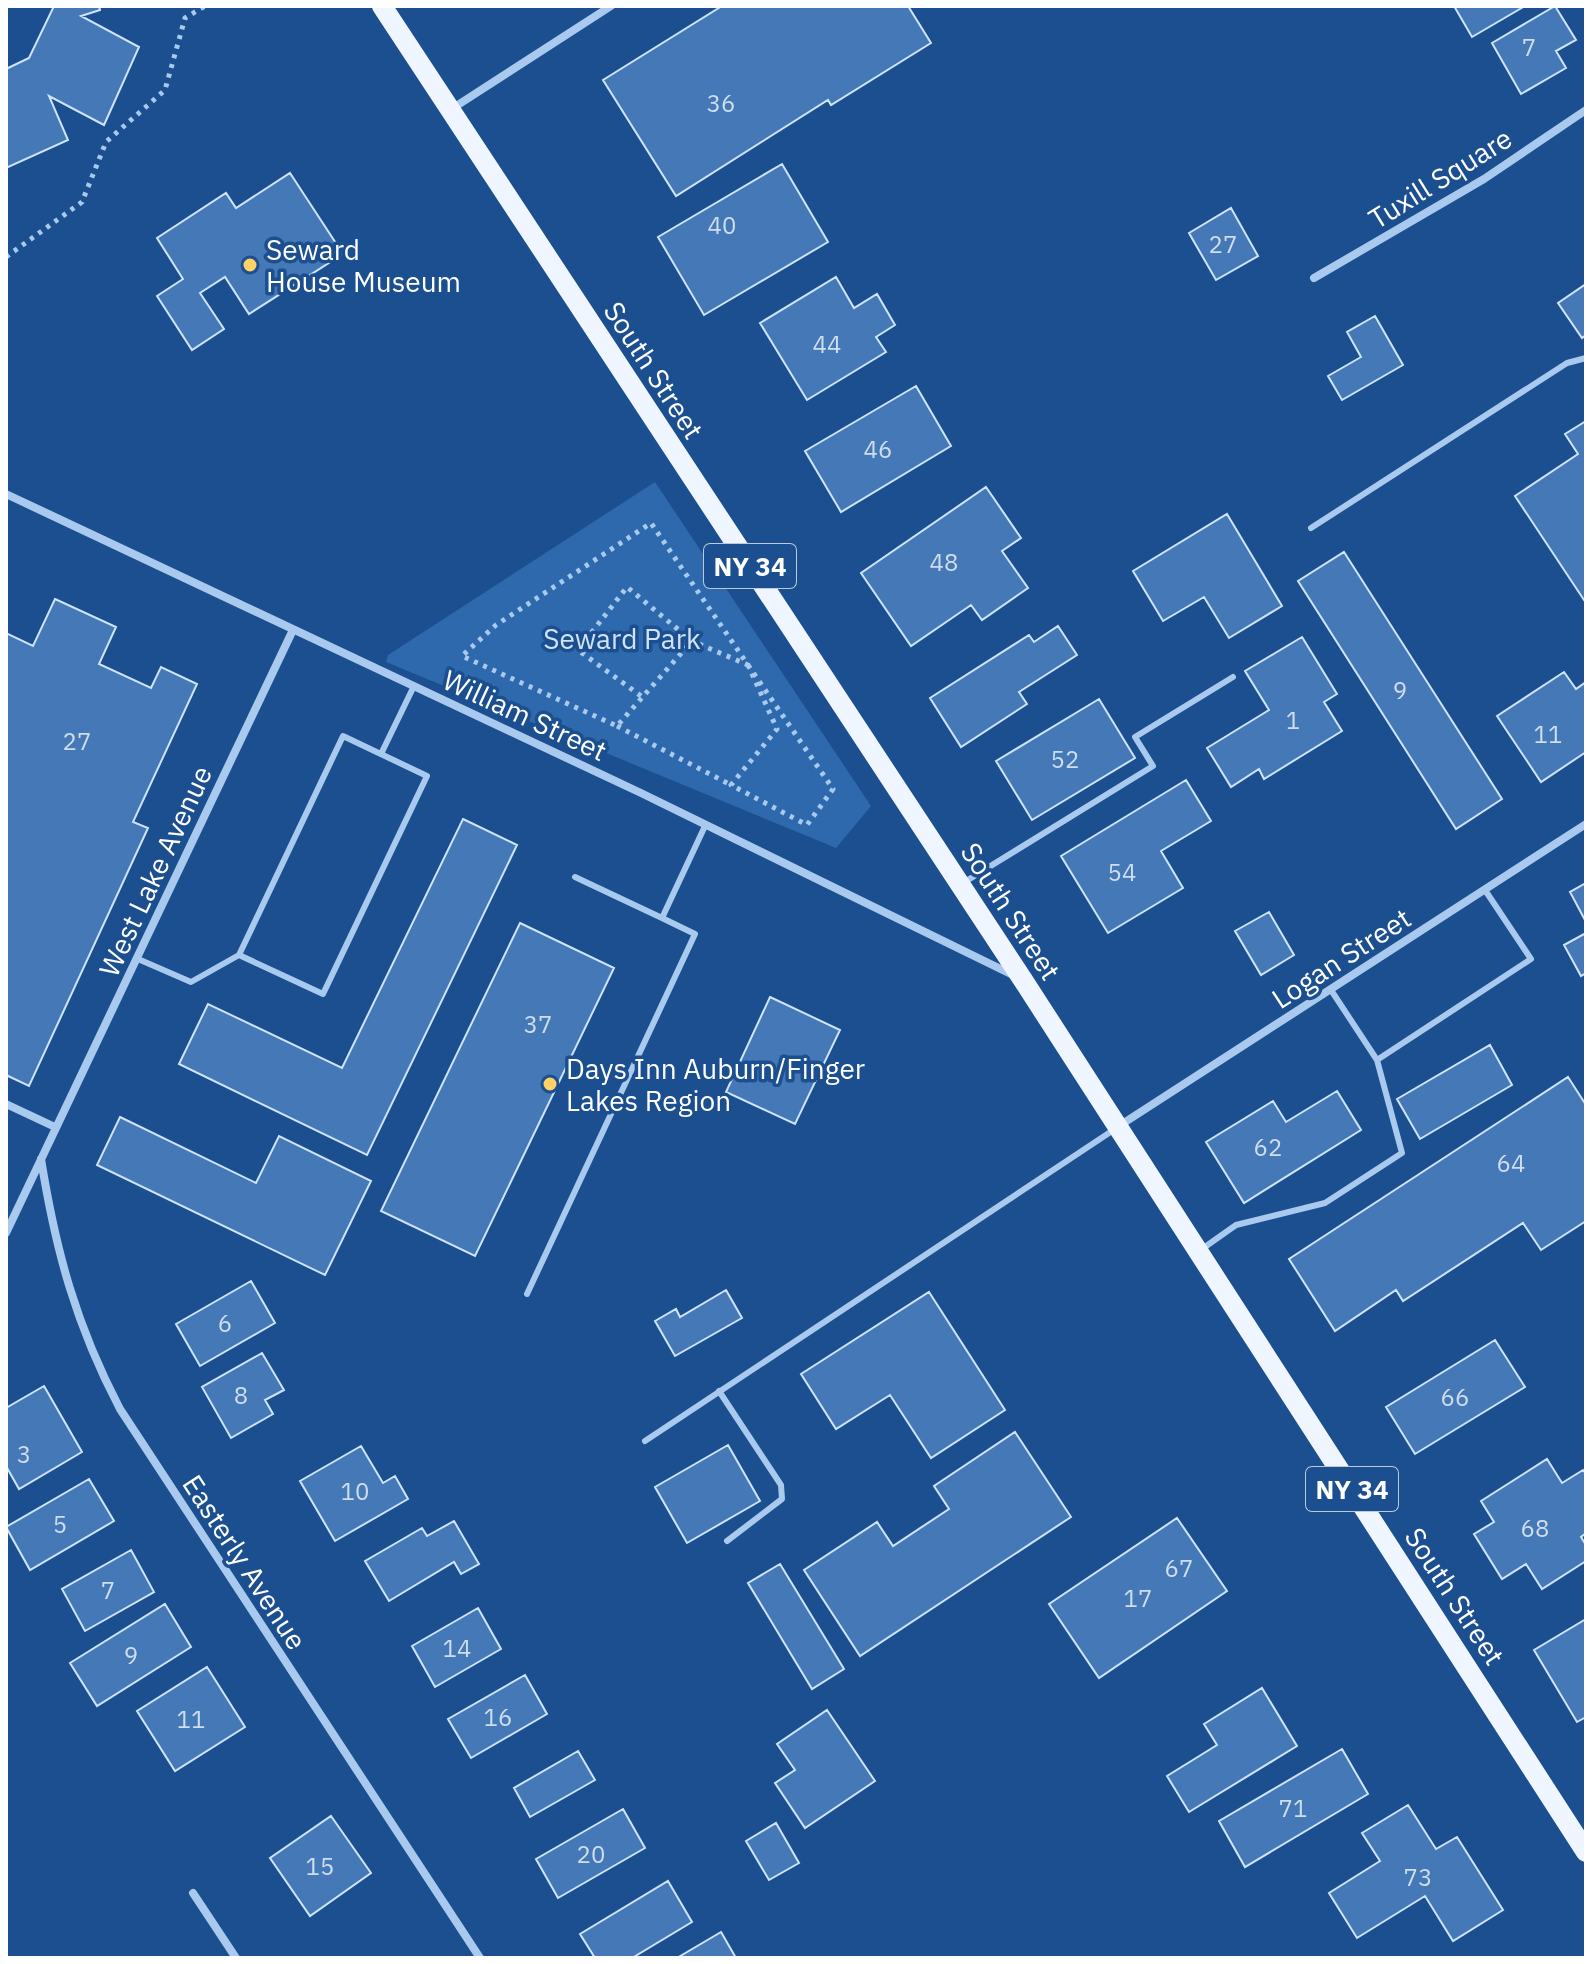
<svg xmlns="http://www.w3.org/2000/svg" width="1592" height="1964" font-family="'IBM Plex Sans',sans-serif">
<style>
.green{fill:#2e69ad}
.building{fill:#4478b7;stroke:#cfe3fa;stroke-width:2}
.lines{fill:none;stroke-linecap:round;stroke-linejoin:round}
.path{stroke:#a9c9ee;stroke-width:5;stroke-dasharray:4 6;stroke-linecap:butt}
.lane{stroke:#a9c9ee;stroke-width:6}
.street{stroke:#a9c9ee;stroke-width:8}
.primary{stroke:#f0f6ff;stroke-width:20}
.poi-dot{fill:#ffd166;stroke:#1b4f8f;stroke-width:3}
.labels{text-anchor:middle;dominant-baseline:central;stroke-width:7;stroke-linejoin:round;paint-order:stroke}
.number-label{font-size:24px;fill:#d0dded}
.shield{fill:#1b4f8f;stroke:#bbcadd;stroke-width:2}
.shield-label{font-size:26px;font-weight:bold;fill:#fff}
.street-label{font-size:28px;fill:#fff;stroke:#1b4f8f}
.poi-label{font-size:28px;fill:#fff;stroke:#1b4f8f;text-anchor:start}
.park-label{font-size:28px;fill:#cfe3fa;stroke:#1b4f8f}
</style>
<rect width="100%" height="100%" fill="#1b4f8f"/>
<path class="green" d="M655 482 871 806 836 848 386 662 388 655Z"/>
<path class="building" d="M54 6H99L100 10 81 16 139 47 104 125 49 96 68 140 6 168V69L29 58Z
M722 6H908L931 43 831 105 828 100 676 196 603 80Z
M1454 6H1525L1472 37Z
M1555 6 1576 40 1556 51 1566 68 1521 94 1492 43Z
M782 164 828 242 704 315 658 237Z
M290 173 343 254 249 314 225 277 200 293 224 329 192 350 157 296 183 279 157 238 226 193 236 208Z
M1231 208 1258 256 1216 280 1189 233Z
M836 277 854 308 877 294 895 325 876 337 886 352 807 400 760 323Z
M1586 284V335L1582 338 1558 303Z
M1375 316 1403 365 1342 400 1328 376 1361 357 1347 332Z
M916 386 951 446 841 512 805 451Z
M1586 421V603L1515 496 1578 454 1565 434Z
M986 487 1021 538 1002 551 1028 588 982 620 971 605 911 646 861 573Z
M1227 514 1282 606 1229 638 1204 597 1163 621 1133 571Z
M1344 552 1502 799 1456 829 1298 581Z
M55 599 116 627 99 664 151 688 161 667 197 684 133 822 148 828 29 1086 6 1075V633L33 646Z
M1058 626 1077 655 1019 692 1027 704 961 747 930 698 1029 635 1034 642Z
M1302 637 1337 694 1324 702 1342 731 1264 779 1259 769 1231 787 1207 748 1269 710 1245 671Z
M1564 672 1576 689 1586 682V752L1541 782 1497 716Z
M1099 699 1135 758 1032 820 996 761Z
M1186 780 1211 821 1161 851 1183 888 1108 933 1061 856Z
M463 819 517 845 367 1155 179 1064 208 1004 342 1068Z
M1586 883V922L1570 892Z
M1269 912 1294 955 1261 975 1235 931Z
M520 923 614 968 475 1256 381 1211Z
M1586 933V973L1581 976 1564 945Z
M770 997 840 1030 795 1124 726 1092Z
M1490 1045 1512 1085 1420 1139 1397 1099Z
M1568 1077 1586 1105V1221L1541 1250 1523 1223 1403 1301 1396 1290 1335 1331 1289 1259Z
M1337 1091 1361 1130 1244 1203 1206 1142 1273 1101 1286 1122Z
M120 1117 256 1183 279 1136 371 1181 325 1275 97 1165Z
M251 1281 275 1323 200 1366 176 1324Z
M726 1290 742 1318 675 1356 655 1321 676 1309 680 1317Z
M929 1292 1005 1410 931 1458 890 1395 836 1429 801 1374Z
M1495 1340 1525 1387 1415 1454 1386 1407Z
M262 1353 284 1390 265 1400 273 1414 231 1438 202 1387Z
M44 1386 82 1452 19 1489 6 1466V1408Z
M1015 1432 1071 1517 860 1656 804 1570 877 1522 893 1546 949 1509 934 1486Z
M728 1445 760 1501 687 1543 655 1487Z
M361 1446 383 1483 395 1476 408 1499 335 1541 300 1481Z
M1547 1459 1562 1483 1583 1470 1586 1474V1533L1581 1537 1586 1545V1561L1542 1589 1526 1564 1502 1579 1474 1534 1494 1522 1481 1501Z
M89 1479 114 1521 30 1570 6 1527Z
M1177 1518 1227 1591 1099 1678 1049 1604Z
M454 1521 479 1564 461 1574 454 1562 389 1601 365 1561 422 1528 427 1536Z
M131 1550 154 1592 85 1631 62 1589Z
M780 1564 844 1669 812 1689 748 1583Z
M165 1604 191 1647 97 1706 70 1663Z
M478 1608 501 1649 435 1687 412 1646Z
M1586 1619V1717L1577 1722 1534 1650Z
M207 1667 245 1727 175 1771 137 1711Z
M525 1675 547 1714 471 1758 448 1719Z
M1262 1688 1297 1746 1189 1812 1167 1776 1217 1745 1204 1724Z
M827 1710 875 1781 805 1828 775 1783 795 1770 777 1744Z
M1342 1749 1368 1794 1245 1867 1219 1821Z
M578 1751 595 1780 530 1817 514 1788Z
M1408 1805 1436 1849 1457 1837 1503 1910 1453 1941 1425 1896 1357 1938 1329 1893 1380 1861 1362 1833Z
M623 1809 645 1848 558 1898 536 1859Z
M331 1816 371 1873 310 1916 270 1858Z
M776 1823 799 1863 769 1880 746 1841Z
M668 1881 692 1922 632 1958H595L580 1934Z
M721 1932 736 1958H677Z"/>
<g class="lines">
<path class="path" d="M6 257 82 202 106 142 165 90 185 18 205 6
M748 665 833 789 807 825 731 785 777 729Z
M641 696 578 650 627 587 692 641 748 665 651 523 496 625 462 656 617 726 692 641
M617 726 731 785"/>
<path class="lane" d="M1311 528 1567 363 1586 358
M381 754 413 688
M575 877 662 918
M963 883 1153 766 1135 737 1233 677
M138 959 191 982 239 955 343 736 427 776 323 994 239 955
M1331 990 1377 1060 1531 959 1485 890
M1202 1249 1236 1225 1325 1203 1402 1153 1377 1060
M527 1294 695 934 662 918 705 826
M719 1391 781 1485 782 1499 727 1541
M645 1441 1115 1129"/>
<path class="street" d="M450 110 611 6
M1314 278 1484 179 1586 110
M6 494 641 793 1015 976
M6 1104 55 1127
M1119 1126 1586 824
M41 1159C56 1252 76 1325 120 1409L480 1958
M6 1233 292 632
M193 1893 236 1958"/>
<path class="primary" d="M382 6 1023 980 1586 1852"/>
</g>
<g class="poi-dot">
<circle cx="250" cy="265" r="8"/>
<circle cx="550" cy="1084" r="8"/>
</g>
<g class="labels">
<g class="number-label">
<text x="1529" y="47">7</text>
<text x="721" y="103">36</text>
<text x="722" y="225">40</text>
<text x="1223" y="244">27</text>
<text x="827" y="344">44</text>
<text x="878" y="449">46</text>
<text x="944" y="562">48</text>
<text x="1400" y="690">9</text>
<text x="1293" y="720">1</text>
<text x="1548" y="734">11</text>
<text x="77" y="741">27</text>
<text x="1065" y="759">52</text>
<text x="1122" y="872">54</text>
<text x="538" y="1024">37</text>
<text x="1268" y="1147">62</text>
<text x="1511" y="1163">64</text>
<text x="225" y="1323">6</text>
<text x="241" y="1395">8</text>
<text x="1455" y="1397">66</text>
<text x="24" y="1454">3</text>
<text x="355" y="1491">10</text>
<text x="60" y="1524">5</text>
<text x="1535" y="1528">68</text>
<text x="1179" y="1568">67</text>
<text x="108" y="1590">7</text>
<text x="1138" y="1598">17</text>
<text x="457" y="1648">14</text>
<text x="131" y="1655">9</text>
<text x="498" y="1717">16</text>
<text x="191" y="1719">11</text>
<text x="1293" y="1808">71</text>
<text x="591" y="1854">20</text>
<text x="320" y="1866">15</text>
<text x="1418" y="1877">73</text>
</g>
<g class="shield">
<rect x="704" y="544" width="92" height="44" rx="6"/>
<rect x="1306" y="1467" width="92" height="44" rx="6"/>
</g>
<g class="shield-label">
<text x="750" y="566">NY 34</text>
<text x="1352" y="1489">NY 34</text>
</g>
<g class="street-label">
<text transform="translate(1440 178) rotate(-32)">Tuxill Square</text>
<text transform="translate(654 370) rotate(57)">South Street</text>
<text transform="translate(525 715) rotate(25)">William Street</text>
<text transform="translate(155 871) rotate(-65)">West Lake Avenue</text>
<text transform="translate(1011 911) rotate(57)">South Street</text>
<text transform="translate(1341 958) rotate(-33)">Logan Street</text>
<text transform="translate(245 1562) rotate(57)">Easterly Avenue</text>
<text transform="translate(1455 1596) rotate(57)">South Street</text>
</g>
<g class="poi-label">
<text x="266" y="249">Seward<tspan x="266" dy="32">House Museum</tspan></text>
<text x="566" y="1068">Days Inn Auburn/Finger<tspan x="566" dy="32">Lakes Region</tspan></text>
</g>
<g class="park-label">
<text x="622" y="638">Seward Park</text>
</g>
</g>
<rect width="1592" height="1964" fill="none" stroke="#ffffff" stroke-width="16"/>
</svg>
